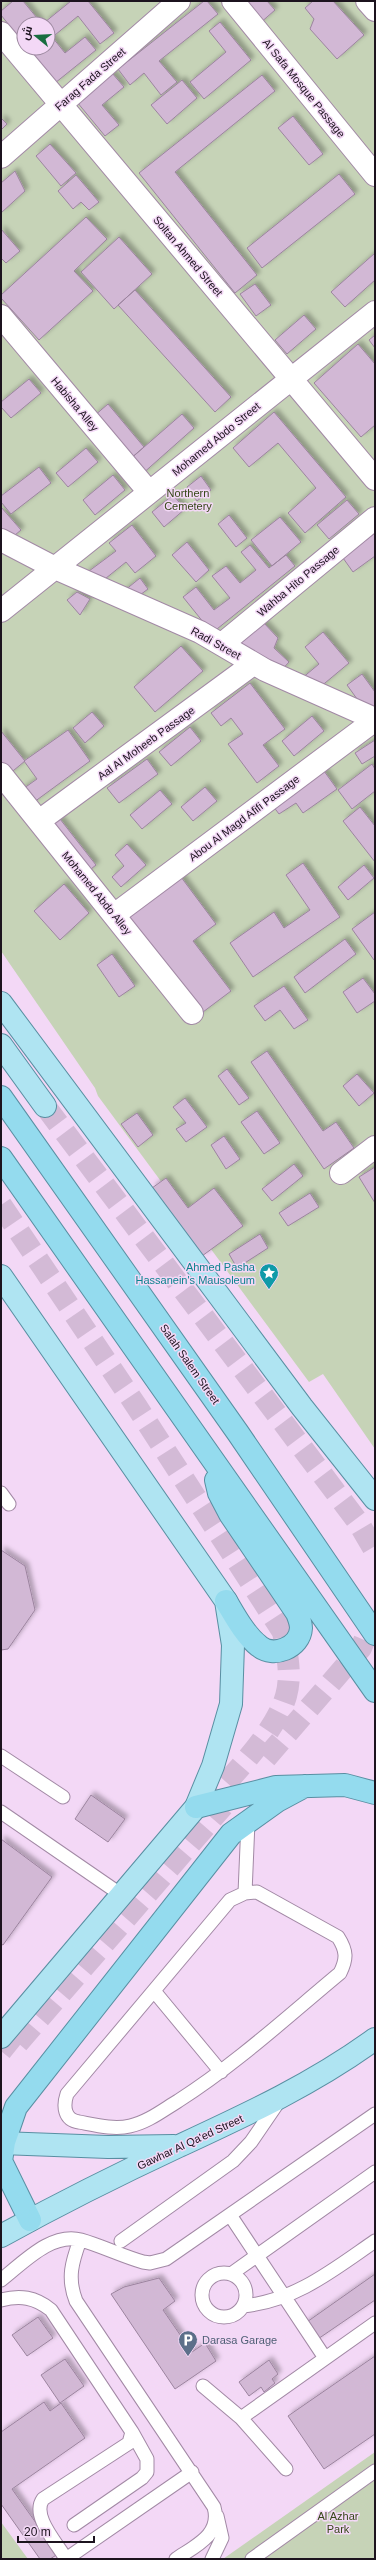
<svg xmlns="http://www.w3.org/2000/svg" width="376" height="2560" font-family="Helvetica,Cairo,sans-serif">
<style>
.green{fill:#c6d3b7;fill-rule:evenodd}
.building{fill:#d2b8d5;stroke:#9c849f;filter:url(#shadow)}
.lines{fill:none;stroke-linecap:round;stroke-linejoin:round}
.primary-tunnel{stroke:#d3bad6;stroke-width:22;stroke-dasharray:22 11;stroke-linecap:butt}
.service-casing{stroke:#a289a5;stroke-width:15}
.minor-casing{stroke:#a289a5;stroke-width:24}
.primary-casing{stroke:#598fa2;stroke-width:24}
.trunk-casing{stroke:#598fa2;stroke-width:24}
.service{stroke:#fff;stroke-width:13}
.minor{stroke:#fff;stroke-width:22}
.primary{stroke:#afe4f2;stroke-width:22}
.trunk{stroke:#94dbee;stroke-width:22}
.labels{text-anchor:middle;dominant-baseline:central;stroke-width:3;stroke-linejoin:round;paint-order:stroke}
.street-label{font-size:11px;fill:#1c131e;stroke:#f3d8f6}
.park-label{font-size:11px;fill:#354717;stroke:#f3d8f6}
.culture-label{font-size:11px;fill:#0d838f;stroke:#f3d8f6;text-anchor:end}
.service-label{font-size:11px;fill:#4e5e75;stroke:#f3d8f6;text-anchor:start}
</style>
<defs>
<filter id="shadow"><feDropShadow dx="3.5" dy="-3.5" stdDeviation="2" flood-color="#0004"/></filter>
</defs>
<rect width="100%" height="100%" fill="#f3d8f6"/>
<path class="green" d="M1 1H375V1449L323 1374 309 1382 98 1096 95 1088 1 951ZM24 24H48V48H24Z
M375 2452V2559H223Z
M1 2522 28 2559H1Z"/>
<path class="building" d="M13 1H23L42 24H24V44L1 15V11Z
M71 1H88L114 33 100 44 78 16 55 35 45 22Z
M204 1H207L218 14 159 61 177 82 161 95 144 73 130 85 118 69Z
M239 1H267L275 10 259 24Z
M313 1H333L364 35 337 59 310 29 314 19 305 8Z
M220 22 251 60 204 99 190 82 226 52 209 31Z
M48 32 65 53 85 37 96 50 55 83 27 48H48Z
M112 73 124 87 102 105 119 125 105 136 77 102Z
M262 75 275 91 175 172 257 275 235 293 139 173Z
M182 80 197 98 167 124 151 105Z
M293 116 323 154 309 165 278 128Z
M1 118 7 124 1 130Z
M50 144 76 173 61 186 36 156Z
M15 171 25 191 1 213V183Z
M339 174 355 194 262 268 247 248Z
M76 175 99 202 89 210 81 202 73 209 58 191Z
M86 217 107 239 74 271 93 291 39 340 1 298V295Z
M1 229 20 251 6 263 1 258Z
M119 237 152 274 114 309 81 272Z
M375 253V280L345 307 331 292Z
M255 284 271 305 256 316 240 294Z
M135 290 231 397 215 412 118 305Z
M304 315 316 329 287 354 275 340Z
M375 335V348L369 340Z
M358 344 375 364V425L361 437 314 383Z
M29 379 41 393 11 418 1 407V402Z
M108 404 144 447 130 459 94 416Z
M274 412 346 497 305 533 288 513 316 488 278 443 249 467 233 448Z
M182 414 194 428 141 475 128 461Z
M86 448 98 462 68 487 56 473Z
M39 467 51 483 11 514 1 502V496Z
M113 475 125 490 95 515 83 500Z
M201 476 211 490 197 501 187 487Z
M173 495 185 509 164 527 152 512Z
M347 500 359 514 329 539 317 525Z
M1 507 21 530 2 546H1Z
M229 515 247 538 236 547 218 524Z
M280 517 301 542 272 566 251 540Z
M132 525 156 556 135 573 126 562 95 587 85 574 116 551 109 543Z
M375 533V556L353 572 343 558Z
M187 542 209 570 196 582 172 555Z
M250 545 269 568 286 555 295 566 212 633 183 597 196 587 214 610 230 598 212 576 226 566 240 583 256 570 241 552Z
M140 578 148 589 132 601 119 595Z
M77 592 90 599 80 615 67 600Z
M263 622 278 638 274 648 289 662 278 674 239 645Z
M323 632 349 663 313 693 301 679 319 664 305 647Z
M181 646 203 671 155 712 134 687Z
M362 674 375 692V713L370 717 347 685Z
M250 683 285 729 263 745 279 766 257 783 228 744 243 734 231 718 221 726 211 713Z
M92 712 104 726 85 743 73 728Z
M312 716 324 731 294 756 282 741Z
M190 727 201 741 171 766 159 752Z
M68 730 90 761 30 805 20 791 37 779 24 761Z
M1 731 25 761 8 775 1 767Z
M375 740V756L362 764 355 753Z
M147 759 158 774 119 803 107 788Z
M372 764 375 769V791L352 809 338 790Z
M324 771 337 789 303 813 296 803 279 814 273 806Z
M205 787 217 801 193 821 181 807Z
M160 790 172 804 142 829 130 815Z
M360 807 375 826V862L343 821Z
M60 819 96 865 81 877 45 830Z
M127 844 146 865 121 887 112 877 124 866 115 855Z
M303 863 340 917 253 977 230 943 274 912 284 928 310 910 286 875Z
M364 865 374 878 348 900 338 887Z
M181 877 216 924 193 941 231 991 195 1018 122 922Z
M64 884 89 913 60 940 34 911Z
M375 912V959L374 960 352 929Z
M345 939 356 954 305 993 294 977Z
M112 954 135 986 119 997 97 965Z
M363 978 375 994V1001L357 1013 343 992Z
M284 986 308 1020 294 1029 280 1010 265 1021 254 1006Z
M267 1051 323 1131 336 1122 354 1148 324 1169 251 1062Z
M227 1069 249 1098 239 1105 218 1076Z
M357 1074 374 1093 359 1106 343 1086Z
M185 1098 207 1127 186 1142 176 1129 186 1123 173 1107Z
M257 1111 280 1143 264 1154 241 1122Z
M137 1113 153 1135 138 1147 121 1124Z
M224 1136 240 1159 226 1169 211 1145Z
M294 1164 303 1176 272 1201 262 1189Z
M375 1167V1203L359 1177Z
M166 1178 188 1208 214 1188 243 1226 202 1256 152 1188Z
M310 1193 319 1207 288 1226 279 1213Z
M260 1234 268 1248 237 1268 229 1254Z
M1 1550 25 1566 35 1610 8 1649 1 1650Z
M91 1795 125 1819 108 1842 75 1819Z
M1 1839 52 1877 3 1945 1 1944Z
M375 2274V2300L315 2341 304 2324Z
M159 2278 175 2301 163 2310 192 2352 205 2343 216 2361 175 2389 111 2294 124 2287Z
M38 2317 53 2338 27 2356 12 2335Z
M375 2356V2434L324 2469 288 2416Z
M65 2359 84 2386 60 2403 41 2375Z
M269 2360 278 2374 272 2379 275 2383 264 2392 261 2387 249 2396 239 2382Z
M44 2402 50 2411 61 2403 85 2438 12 2489 58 2554 50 2559H40L1 2504V2432Z"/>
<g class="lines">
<path class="primary-tunnel" d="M45 1106 358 1522 375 1551
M1 1205 137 1407 283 1632C287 1653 292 1675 286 1696 275 1735 226 1781 200 1813
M266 1758 361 1648 375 1615
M18 2043 223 1806
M1 2051 22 2025"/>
<g class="service-casing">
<path id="service" d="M1 1493 9 1504
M1 1756 63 1797
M1 1812 123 1896
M257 1892 338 1937C347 1951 347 1959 340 1973 287 2017 236 2064 178 2101 163 2110 148 2122 130 2126 114 2130 95 2125 79 2122 64 2120 63 2106 67 2094L230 1900 245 1893Z
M245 1893 248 1822
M154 1991 221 2072
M230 2215 325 2358
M80 2240C72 2262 67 2278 76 2301L214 2507C222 2535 195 2546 176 2559
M121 2241 233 2161 251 2142 279 2101
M202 2295a22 22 0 1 1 44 0a22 22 0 1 1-44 0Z
M231 2274 375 2172
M1 2280C23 2263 51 2232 81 2240 102 2246 122 2256 143 2262L150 2263 166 2259 375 2114
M1 2300C20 2295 35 2297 51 2310L132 2432 129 2443 43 2499C31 2516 57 2543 66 2559
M243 2306C295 2301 333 2270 375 2241
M203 2386 241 2418 286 2469
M241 2418 375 2323
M74 2525 142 2478 147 2472V2459L132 2432
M66 2559 192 2472
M212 2559 222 2538 217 2516
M252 2559 375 2471"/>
</g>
<g class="minor-casing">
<path id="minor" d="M233 1 375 175
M367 1 375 10
M1 33 375 479
M1 157 179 1
M1 316 149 492
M1 540 55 568 200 632 265 670 375 719
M1 611 375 312
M222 644 375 518
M1 774 192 1013
M39 821 253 664
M114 915 375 720
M341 1173 375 1147"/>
</g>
<g class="primary-casing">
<path id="primary" d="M1 1003 302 1407 375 1499
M1 1045 45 1106
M1 1276 226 1601 233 1645 231 1704 213 1766 196 1807 1 2037
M1 2143 108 2147 174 2146
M1 2236C59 2204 119 2174 179 2146 248 2114 313 2084 375 2039"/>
</g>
<g class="trunk-casing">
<path id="trunk" d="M1 1097 238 1433 375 1634
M1 1158 375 1691
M216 1480 219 1493 230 1514 297 1613C299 1618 301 1623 301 1628 300 1648 273 1658 259 1646 245 1635 235 1616 226 1601
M196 1807 276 1787 345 1785 375 1793
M30 2220 1 2161 4 2142 16 2107 231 1834 277 1801 305 1786"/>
</g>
<use href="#service" class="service"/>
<use href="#minor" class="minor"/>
<use href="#primary" class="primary"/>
<use href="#trunk" class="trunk"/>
</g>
<defs>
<g id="sight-pin" transform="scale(1)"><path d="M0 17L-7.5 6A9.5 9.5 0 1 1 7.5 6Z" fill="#0f9aa8" stroke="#f3d8f6"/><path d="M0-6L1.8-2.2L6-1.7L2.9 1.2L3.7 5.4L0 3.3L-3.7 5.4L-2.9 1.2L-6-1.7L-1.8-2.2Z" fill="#fff"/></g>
<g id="parking-pin" transform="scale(1)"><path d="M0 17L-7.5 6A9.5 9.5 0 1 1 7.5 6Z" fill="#5c6f8a" stroke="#f3d8f6"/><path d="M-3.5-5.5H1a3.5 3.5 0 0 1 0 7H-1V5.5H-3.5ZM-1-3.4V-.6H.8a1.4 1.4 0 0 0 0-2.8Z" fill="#fff"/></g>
</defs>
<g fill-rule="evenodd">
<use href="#sight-pin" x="269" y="1273"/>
<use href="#parking-pin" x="188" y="2340"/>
</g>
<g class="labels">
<g class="street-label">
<text transform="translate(90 79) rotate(-41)">Farag Fada Street</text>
<text transform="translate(304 88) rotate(51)">Al Safa Mosque Passage</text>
<text transform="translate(188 256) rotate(50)">Soltan Ahmed Street</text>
<text transform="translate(75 404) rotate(50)">Habisha Alley</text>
<text transform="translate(216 439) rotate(-39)">Mohamed Abdo Street</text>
<text transform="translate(298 581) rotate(-40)">Wahba Hito Passage</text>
<text transform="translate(216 643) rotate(29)">Radi Street</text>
<text transform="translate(146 743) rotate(-36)">Aal Al Moheeb Passage</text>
<text transform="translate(244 818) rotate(-37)">Abou Al Magd Afifi Passage</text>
<text transform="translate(97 893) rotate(51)">Mohamed Abdo Alley</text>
<text transform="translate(190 1364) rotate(55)">Salah Salem Street</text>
<text transform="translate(190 2142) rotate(-25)">Gawhar Al Qa'ed Street</text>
</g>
<g class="park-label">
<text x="188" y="493">Northern<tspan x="188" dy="13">Cemetery</tspan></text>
<text x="338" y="2516">Al Azhar<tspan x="338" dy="13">Park</tspan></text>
</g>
<g class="culture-label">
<text x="255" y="1267">Ahmed Pasha<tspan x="255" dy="13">Hassanein's Mausoleum</tspan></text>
</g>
<g class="service-label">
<text x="202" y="2340">Darasa Garage</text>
</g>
</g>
<rect width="376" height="2560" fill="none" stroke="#1c131e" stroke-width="4"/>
<g transform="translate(36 36) rotate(288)"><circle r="19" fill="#f3d8f6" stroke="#9d89a0"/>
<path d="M0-3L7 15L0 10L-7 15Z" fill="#186d40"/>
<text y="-6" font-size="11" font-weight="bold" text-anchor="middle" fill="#1c131e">ش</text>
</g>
<path d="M18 2536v6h76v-6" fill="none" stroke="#1c131e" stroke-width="2"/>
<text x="24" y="2536" font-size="12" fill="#1c131e" stroke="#f3d8f6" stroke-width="3" paint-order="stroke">20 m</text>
</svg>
